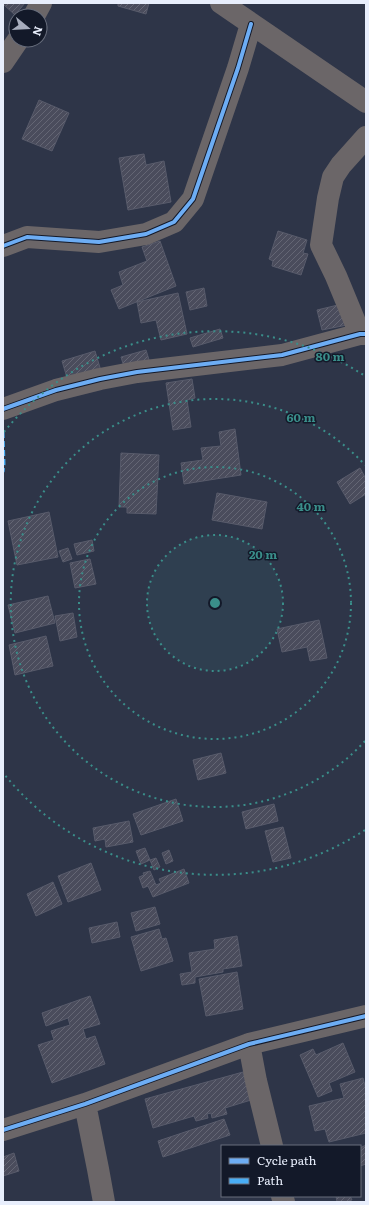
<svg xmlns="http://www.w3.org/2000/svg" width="369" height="1205" font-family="Literata,serif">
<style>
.building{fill:url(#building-hatch);stroke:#585b6b}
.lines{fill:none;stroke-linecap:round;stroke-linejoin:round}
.minor{stroke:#6b6668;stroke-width:22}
.quiet{stroke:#49aef6;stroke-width:3;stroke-dasharray:6 3;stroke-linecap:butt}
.cycleway-casing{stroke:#131929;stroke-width:6}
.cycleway{stroke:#6dadf4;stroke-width:4}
.ring{fill:none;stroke:#3a8e8a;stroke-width:2;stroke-dasharray:2 4}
.centre{fill:#3a8e8a;stroke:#131929;stroke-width:2}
.ring-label{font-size:12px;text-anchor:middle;font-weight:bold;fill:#3a8e8a;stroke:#131929;stroke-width:3;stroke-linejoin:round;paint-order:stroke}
</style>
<defs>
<pattern id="building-hatch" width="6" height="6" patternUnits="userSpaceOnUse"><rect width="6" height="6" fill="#4a4c5c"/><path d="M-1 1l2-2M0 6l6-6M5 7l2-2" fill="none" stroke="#646674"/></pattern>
</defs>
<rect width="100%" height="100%" fill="#2e3548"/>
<path class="building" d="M3 3H25L15 15 3 4Z
M118 3H149L146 14 118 6Z
M39 100 69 113 52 151 22 139Z
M144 154 146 165 164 161 171 202 128 210 119 158Z
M278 231 307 240 303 253 308 254 301 275 272 266 273 261 269 259Z
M160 241 176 286 119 309 111 290 123 285 119 272 147 261 142 247Z
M204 288 207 306 190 310 186 292Z
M178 293 187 334 161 340 156 320 141 323 137 302Z
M342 304 347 325 322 330 317 310Z
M220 329 223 338 193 347 190 338Z
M146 350 150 363 125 370 121 357Z
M95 351 101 371 68 381 62 361Z
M192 379 195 398 187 400 191 427 173 430 166 383Z
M235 429 241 475 184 484 181 463 203 460 201 448 221 446 219 432Z
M121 453 159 455 156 514 127 513V507H119Z
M360 468 366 479V494L350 504 337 482Z
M217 493 267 502 262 529 212 520Z
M49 512 58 557 17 565 8 521Z
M92 540 94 551 77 555 74 544Z
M68 548 72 559 63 562 59 551Z
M90 559 96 584 75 588 70 563Z
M48 596 55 623 15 633 8 605Z
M73 613 77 637 60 641 55 616Z
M319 620 327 658 310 661 307 647 282 652 277 629Z
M46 636 53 666 15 675 9 645Z
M221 753 226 773 198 780 193 760Z
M176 799 183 821 141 835 133 814Z
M274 804 278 821 246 829 242 812Z
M129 821 133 842 106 847 105 839 95 841 93 828Z
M283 827 291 858 273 862 265 831Z
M145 848 150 860 141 864 136 851Z
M169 850 173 861 166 864 162 853Z
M156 858 160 867 154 870 150 860Z
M91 863 101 890 68 902 58 876Z
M184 869 189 883 153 897 148 886 143 888 139 877 144 875 143 873 150 871 156 885 161 883 159 879Z
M53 882 62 904 36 916 27 894Z
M155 907 160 924 136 931 131 913Z
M117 922 120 937 92 943 89 928Z
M159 929 162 939 166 938 173 961 141 971 131 937Z
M237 936 242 966 223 969V972L195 977V983L182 985 180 974 192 972 189 953 215 949 214 940Z
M237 972 243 1009 206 1016 199 979Z
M90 996 100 1024 83 1029 86 1039 95 1036 105 1064 52 1083 38 1045 54 1040 51 1031 70 1025 68 1018 46 1026 42 1013Z
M343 1043 355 1072 329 1083 332 1091 318 1097 300 1055 313 1049 316 1055Z
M243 1072 251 1100 225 1108 227 1114 212 1118 211 1113 207 1114 208 1118 196 1121 194 1116 153 1128 145 1099Z
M363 1078 366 1090V1133L329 1142 325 1129 315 1131 309 1106 344 1098 340 1084Z
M224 1119 230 1135 163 1157 158 1141Z
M366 1145V1164L360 1166V1148Z
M14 1153 19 1171 3 1176V1157Z
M336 1196H350L352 1200 345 1202H337Z"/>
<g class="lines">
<path class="minor" d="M221 3 366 102
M34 16 41 3
M3 62 18 40
M3 246 27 237 99 242 146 234 174 222 193 199 238 68 251 24
M360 334 336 276 321 245 328 198 333 177 341 165 366 137
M3 409 56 390 100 379 137 372 282 355 360 334H366
M249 1044 256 1081 272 1146
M85 1104 98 1169 104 1202
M3 1130 85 1104 249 1044 366 1016
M282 1196 284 1202"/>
<path class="quiet" d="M3 432 4 464 3 472"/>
<g class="cycleway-casing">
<path id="cycleway" d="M3 246 27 237 99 242 146 234 174 222 193 199 238 68 251 24
M3 409 56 390 100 379 137 372 282 355 360 334H366
M3 1130 85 1104 249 1044 366 1016"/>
</g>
<use href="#cycleway" class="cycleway"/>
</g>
<circle cx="215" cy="603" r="68" fill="#3a8e8a" fill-opacity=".12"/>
<g class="ring">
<circle cx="215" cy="603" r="68"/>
<circle cx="215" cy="603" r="136"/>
<path d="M365 741A204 204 0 1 1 365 465"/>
<path d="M365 830A272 272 0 0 1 4 774M4 432A272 272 0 0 1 365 376"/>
</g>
<circle cx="215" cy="603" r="6" class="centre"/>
<g class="ring-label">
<text x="330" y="361">80 m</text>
<text x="301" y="422">60 m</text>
<text x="311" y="511">40 m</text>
<text x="263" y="559">20 m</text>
</g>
<rect width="369" height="1205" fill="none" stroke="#e8eefc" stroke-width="8"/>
<rect x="221" y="1145" width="140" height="52" fill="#131929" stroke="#686e7d"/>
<rect x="229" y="1158" width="20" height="6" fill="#6dadf4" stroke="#686e7d"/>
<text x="257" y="1165" font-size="12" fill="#e8eefc">Cycle path</text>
<rect x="229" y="1178" width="20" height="6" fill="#49aef6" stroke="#686e7d"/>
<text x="257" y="1185" font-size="12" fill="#e8eefc">Path</text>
<g transform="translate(28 28) rotate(108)"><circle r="19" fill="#131929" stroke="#686e7d"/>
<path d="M0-3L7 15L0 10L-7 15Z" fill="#a7adbd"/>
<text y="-6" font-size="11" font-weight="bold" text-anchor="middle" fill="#e8eefc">N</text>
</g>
</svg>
